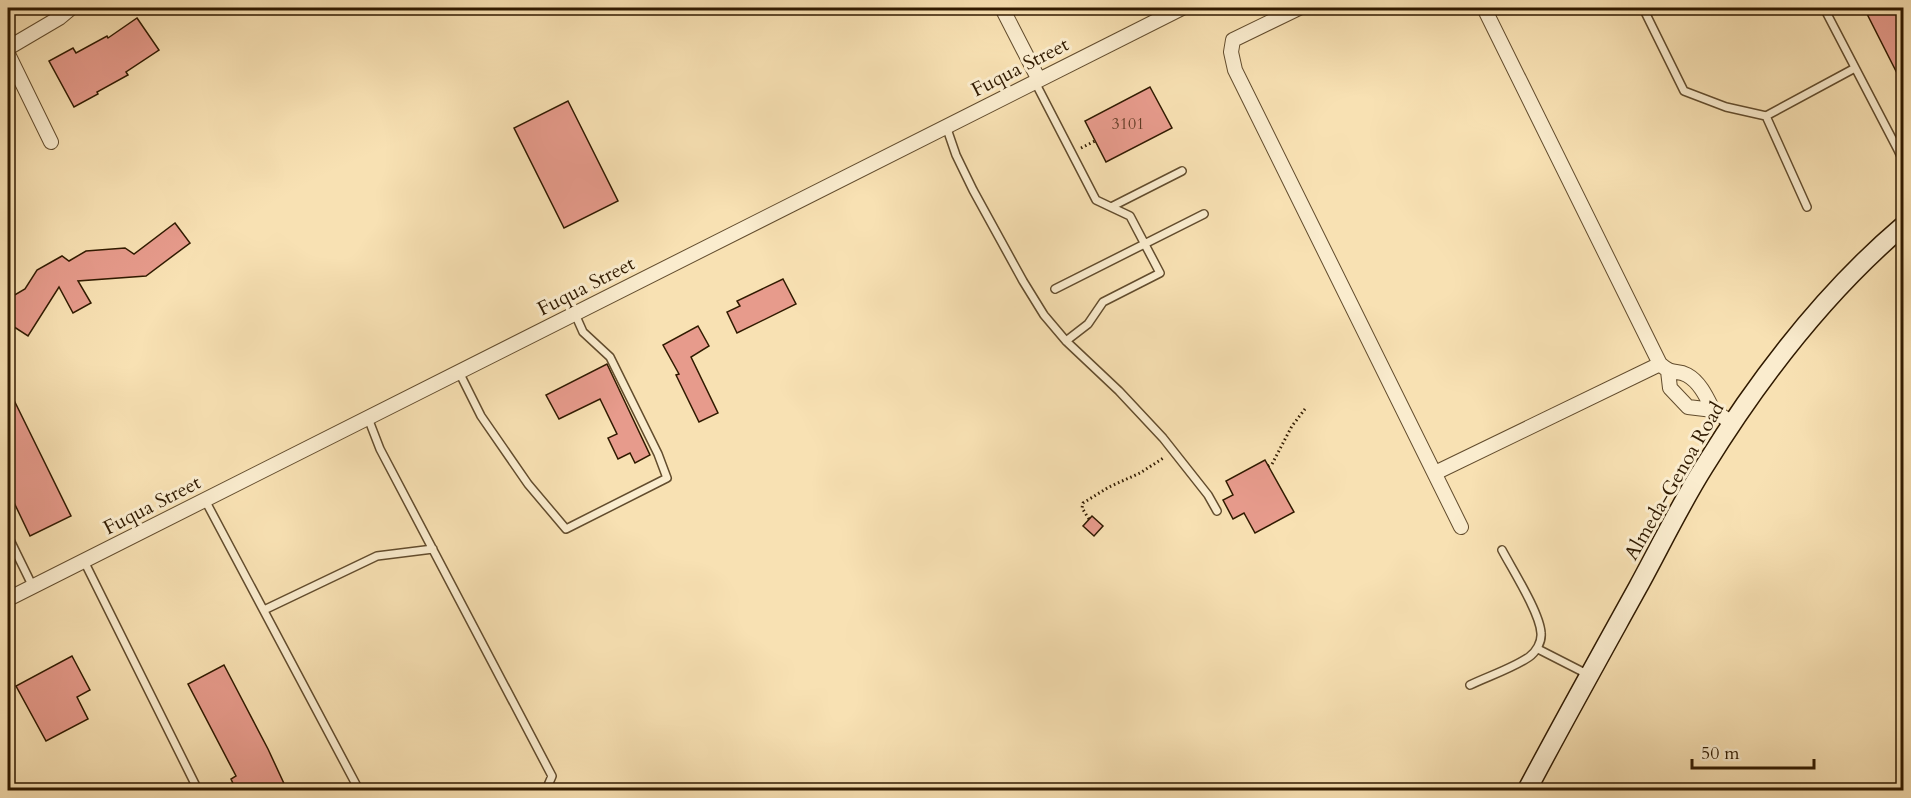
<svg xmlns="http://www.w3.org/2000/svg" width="1911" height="798" font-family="Cardo,serif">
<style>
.building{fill:#e79b8c;stroke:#301a00;stroke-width:1.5}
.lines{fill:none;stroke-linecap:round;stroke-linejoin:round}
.lane-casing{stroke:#624c2d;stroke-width:10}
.street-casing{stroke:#624c2d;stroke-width:16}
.secondary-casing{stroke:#301a00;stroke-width:21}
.path{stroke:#301a00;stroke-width:3;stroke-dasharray:1.5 3;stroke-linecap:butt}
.lane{stroke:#faecce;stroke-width:7}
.street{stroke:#faecce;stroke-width:14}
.secondary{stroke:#faecce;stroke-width:18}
.labels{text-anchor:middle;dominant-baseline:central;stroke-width:6;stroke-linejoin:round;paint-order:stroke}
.number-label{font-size:16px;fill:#5e3a23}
.street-label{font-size:20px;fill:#301a00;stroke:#faecce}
</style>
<rect width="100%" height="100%" fill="#f8e1b3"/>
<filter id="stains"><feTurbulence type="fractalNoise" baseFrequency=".00333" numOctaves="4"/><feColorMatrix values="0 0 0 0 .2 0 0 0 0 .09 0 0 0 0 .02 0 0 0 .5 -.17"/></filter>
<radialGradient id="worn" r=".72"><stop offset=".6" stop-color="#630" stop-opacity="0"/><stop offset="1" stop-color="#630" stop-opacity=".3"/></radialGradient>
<path class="building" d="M1864 8H1904V87Z
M137 18 159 50 126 72 128 75 97 92 98 94 74 107 49 61 73 48 76 53 107 36 108 38Z
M1150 87 1172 128 1106 162 1085 121Z
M568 101 618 201 564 228 514 128Z
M175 223 190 243 146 276 78 281 91 303 73 313 59 287 28 336 8 323V296H13L25 289 37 270 62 256 69 261 86 251 125 248 134 254Z
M783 279 796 304 737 333 727 312 740 306 737 301Z
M698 326 709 346 691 357 718 413 699 422 676 375 679 374 663 345Z
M607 364 650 455 635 463 630 453 618 459 608 438 617 434 600 399 559 419 546 395Z
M8 388 71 516 30 536 8 490Z
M1265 460 1294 512 1255 533 1244 513 1233 519 1223 500 1233 495 1226 481Z
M1092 516 1103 526 1094 536 1083 526Z
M72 656 90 690 77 697 88 719 46 741 16 686Z
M224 665 268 749 287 790H236L231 779 236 776 188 684Z"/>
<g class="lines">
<g class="lane-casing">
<path id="lane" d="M1643 8 1684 91 1726 107 1766 116 1855 68
M1824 8 1898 150 1904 147
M1035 82 1096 200 1130 216 1160 273 1103 302 1088 324 1066 341
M1766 116 1807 207
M946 126 956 155 973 190 1023 281 1044 315 1066 341 1119 391 1163 438 1208 495 1217 511
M1898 150 1904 163
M1111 207 1182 171
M1055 289 1204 214
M459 372 481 416 528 484 566 529 667 478 658 454 610 357 583 332 575 314
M368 418 380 449 552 776 546 790
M205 500 359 790
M8 536 33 587
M84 561 198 790
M264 610 377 556 433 549
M1538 649 1587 674
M1470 685C1489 676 1513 668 1529 657 1536 652 1542 642 1541 633 1540 613 1512 569 1502 550"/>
</g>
<g class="street-casing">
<path id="street" d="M1002 8 1039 80
M1299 8 1233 40 1231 52 1235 70 1461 527
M1484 8 1660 364C1673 376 1676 369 1687 375 1700 382 1707 398 1713 410
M8 48 59 18 71 8
M8 54 51 142
M1668 371 1670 388 1688 407 1713 410 1732 423
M1435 473 1660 364
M8 599 1182 8"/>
</g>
<g class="secondary-casing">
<path id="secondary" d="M1527 790C1563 722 1601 654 1638 587 1660 547 1680 505 1704 467 1759 378 1824 293 1904 225"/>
</g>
<path class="path" d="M1081 148 1095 141
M1268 466 1272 464 1292 426 1305 409
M1089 519 1082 508 1083 503 1109 487 1140 473 1165 457"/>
<use href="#lane" class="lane"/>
<use href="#street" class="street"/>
<use href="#secondary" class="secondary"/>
</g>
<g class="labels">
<g class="number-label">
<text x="1128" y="124">3101</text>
</g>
<g class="street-label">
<text transform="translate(1020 67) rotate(-27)">Fuqua Street</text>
<text transform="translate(586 286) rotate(-27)">Fuqua Street</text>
<text transform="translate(1674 481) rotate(-60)">Almeda-Genoa Road</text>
<text transform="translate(152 505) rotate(-27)">Fuqua Street</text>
</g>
</g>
<rect width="1911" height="798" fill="none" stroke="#f8e1b3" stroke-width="30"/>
<rect x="9" y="9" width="1893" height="780" fill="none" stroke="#301a00" stroke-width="3"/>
<rect x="15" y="15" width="1881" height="768" fill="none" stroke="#301a00" stroke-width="1.5"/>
<path d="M1692 759v9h122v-9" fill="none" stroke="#301a00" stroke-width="3"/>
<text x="1701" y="759" font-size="18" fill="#301a00" stroke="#faecce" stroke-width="4.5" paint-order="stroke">50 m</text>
<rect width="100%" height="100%" filter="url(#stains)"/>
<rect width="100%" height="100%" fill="url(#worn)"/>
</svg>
